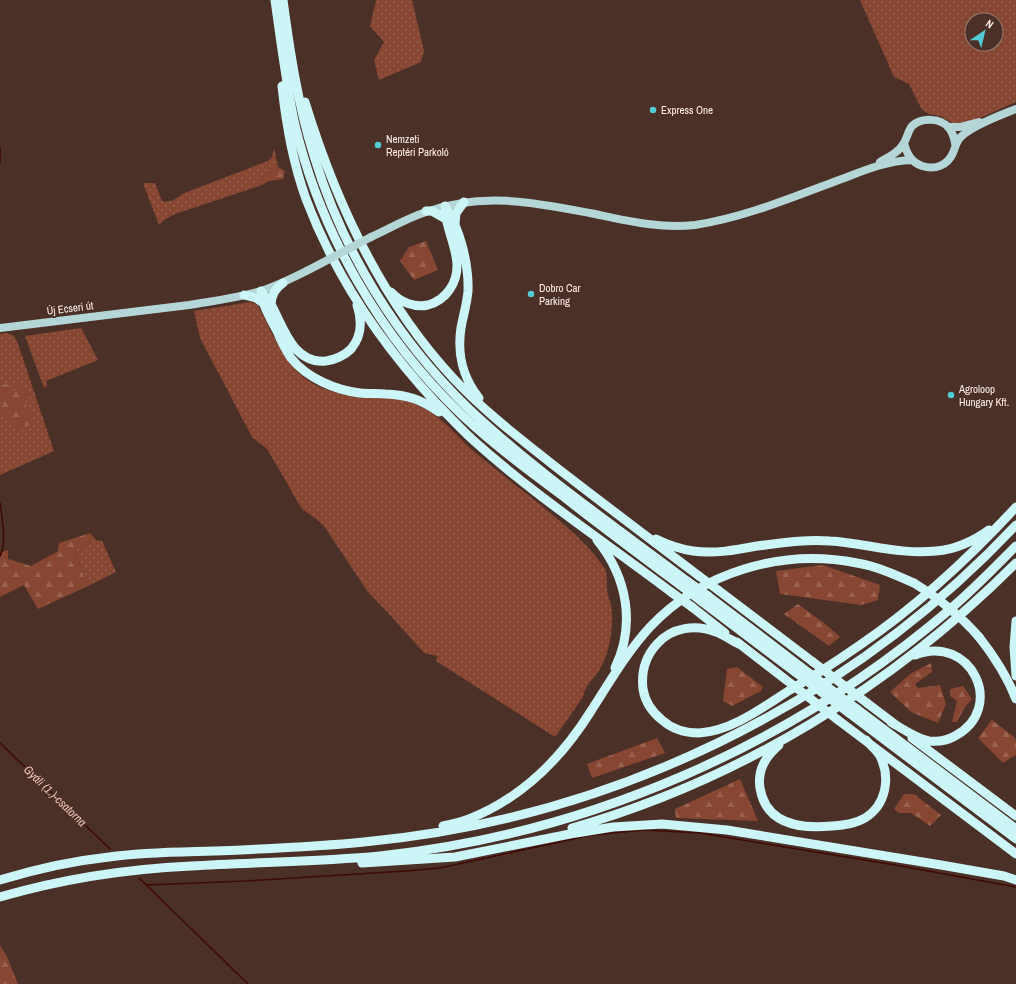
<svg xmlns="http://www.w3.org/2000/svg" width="1016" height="984" font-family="'Archivo Narrow',sans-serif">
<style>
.grass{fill:url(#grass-dots);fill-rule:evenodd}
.forest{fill:url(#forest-firs)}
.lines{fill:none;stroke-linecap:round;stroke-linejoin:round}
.stream{stroke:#3e0900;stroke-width:1.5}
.major{stroke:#b4d6d7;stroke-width:8}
.highway{stroke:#ccf5f7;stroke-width:9}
.major-bridge{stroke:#b4d6d7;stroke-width:8}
.highway-bridge{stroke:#ccf5f7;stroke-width:9}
.poi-dot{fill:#51ccd2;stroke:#4b3027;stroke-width:1.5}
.labels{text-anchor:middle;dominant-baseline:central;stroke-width:4;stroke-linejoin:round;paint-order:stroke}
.poi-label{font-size:11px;fill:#feefeb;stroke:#4b3027;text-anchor:start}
.street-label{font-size:11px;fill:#feefeb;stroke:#4b3027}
.water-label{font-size:12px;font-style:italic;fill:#f2c6b8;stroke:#4b3027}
</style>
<defs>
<pattern id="grass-dots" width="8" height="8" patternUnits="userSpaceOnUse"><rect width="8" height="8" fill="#874632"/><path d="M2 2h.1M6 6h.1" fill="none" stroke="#996150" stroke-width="1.8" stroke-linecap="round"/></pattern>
<pattern id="forest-firs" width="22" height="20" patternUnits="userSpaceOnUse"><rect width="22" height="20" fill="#874632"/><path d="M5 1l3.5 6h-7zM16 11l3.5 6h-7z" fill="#996150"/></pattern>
</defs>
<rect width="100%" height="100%" fill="#4b3027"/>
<path class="grass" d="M376 0H412L424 51 421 62 379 80 374 60 384 42 370 26Z
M860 0H1016V102L973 121 954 124 940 116 929 114 924 111 921 108 909 84 894 77ZM972 20H996V44H972Z
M274 148 278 167 256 181 257 184 262 185 175 214 164 220 159 225 143 183H155L162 201C169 203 176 200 182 194L268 161 272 157Z
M251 302 256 304 260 309C287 365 299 392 366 397 386 398 405 398 422 407 444 418 459 439 477 454 504 477 533 498 560 521 576 535 593 550 605 569 608 575 606 583 607 590 608 598 612 605 612 613 613 632 609 653 600 669 594 679 585 685 583 697L555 737 436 661 437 656 424 653 391 616 368 592 324 526 316 519 302 509 267 449 252 437 200 338 194 311Z
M81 328 98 360 46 381 47 386 44 388 25 336Z
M6 333 13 335 17 341 54 451 0 475V334Z
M96 540 102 541 116 572 88 586 75 550Z"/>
<path class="forest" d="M278 167 285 171 283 179 269 181 262 185 256 184V181Z
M426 241 438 270 414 280 400 261 409 247Z
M7 383 11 390H17L18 385 22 386 28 393 25 401 27 410 34 415V420L29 425 17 428 13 420 6 421 3 420C3 410 0 403 1 394L4 392 3 385Z
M90 533 96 540 75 551 88 586 38 609 24 585 0 597V556L2 552 8 550V559L31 566 58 551 59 543Z
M823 565 880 585 878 600 861 605 780 594 776 571Z
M798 604 829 627 840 637 829 646 784 614Z
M931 663 932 672 915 684 918 688 940 685 946 704 938 723 911 712 890 692 910 674Z
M737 667 763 687 761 691 732 706 723 701 727 669Z
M963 686 972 699 965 707 957 722H952L957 701 950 696V689Z
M992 720 1013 736 1016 740V755L1003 763 978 738Z
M657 738 665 753 592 778 587 764Z
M740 779 758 821 676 818 675 809Z
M904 794H914L941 815 930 826 911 813H899L894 809Z
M0 945 7 957 18 984H0Z"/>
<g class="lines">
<path class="stream" d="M0 148V162
M0 503C2 517 7 544 0 556
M0 743 110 849
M139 878 248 984
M146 885 246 881 406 871 440 868 591 835 644 830 700 833 901 866 1016 887"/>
<path class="major" d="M948 127H960L979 122
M904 143C907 154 911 162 922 166 935 170 947 166 953 153 956 146 956 140 963 135 976 124 1001 115 1016 109
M880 162C889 157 899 152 904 143 907 138 908 131 912 126 922 117 941 118 949 128 953 133 954 137 955 143
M371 237C389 229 407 218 426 212 482 192 533 202 590 213 624 220 659 229 695 225 743 218 793 197 839 180 863 171 885 161 912 160
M0 328 189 305C213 301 238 298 261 291 282 284 301 274 320 264"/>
<path class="highway" d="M275 0C281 42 286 84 295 125 321 234 381 338 462 415 494 445 529 471 564 497 602 527 641 556 680 585
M283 0C290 52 298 105 314 156 343 252 397 339 469 409 536 472 613 525 687 581
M282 86C286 124 293 163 306 199 335 276 382 345 438 405 450 417 461 429 473 440 535 496 605 542 671 592
M305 102C336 203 381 301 454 379 484 411 518 437 552 464 601 502 650 539 699 576
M445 206C460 228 469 265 468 291 467 304 463 316 461 328 457 353 463 378 479 398
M426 211H432L446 219
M455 224 456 213 464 202
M261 291C262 305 271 320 278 333 281 342 286 350 291 358 307 378 335 390 360 393 369 394 377 393 385 394 408 395 420 399 439 412
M391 292C400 302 414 308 428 305 436 303 445 297 450 289 467 264 448 238 445 212
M263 294C266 297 270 301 272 306 284 329 294 364 326 361 335 360 345 355 351 349 362 336 362 320 357 305
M244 295 256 298 263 303
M271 304C272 294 275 289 283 283
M656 539C668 545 680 549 693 551 715 554 736 550 757 546 781 543 805 539 830 541 865 543 900 555 936 551 954 550 974 541 989 530
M597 540C627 577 636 624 615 668
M718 590 813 662
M708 596 801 667
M701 601 795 672
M692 607 725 633
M1016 621 1014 647 1016 676
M979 637C994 656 1007 676 1016 699
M737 642 794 686
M741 645C733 641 725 636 716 632 696 624 672 627 657 644 645 657 641 672 643 689 645 702 652 712 662 720 672 729 685 733 699 733 732 731 763 707 790 690 814 676 837 661 860 645 917 606 969 558 1016 507
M867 703 896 725
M857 709 1016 829
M849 713 1016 839
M838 720 1016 854
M891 722C903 729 915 738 929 741 938 742 948 740 955 736 1007 708 971 633 915 655
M912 738 1016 816
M779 745C766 756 757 770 760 788 766 825 801 829 832 826 843 825 855 824 865 818 886 805 891 778 880 756 877 750 870 745 866 740
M443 826C452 824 461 822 469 819 522 798 561 759 591 711 609 683 627 652 650 627 702 572 782 548 857 563 876 566 896 575 914 583
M572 828C740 780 893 686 1016 563
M362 863 455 857 570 834 613 827 662 824 727 830 941 865 1004 876 1016 880
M0 880C36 869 72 861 109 857 144 852 179 852 214 851 264 849 315 847 364 842 610 819 847 705 1016 525
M0 897C62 879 127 869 191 866 254 862 317 862 380 856 588 834 788 747 948 611 972 591 994 568 1016 546"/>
<path class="major-bridge" d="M320 264 371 237"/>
<path class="highway-bridge" d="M699 576 718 590
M687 581 708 596
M914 583C938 598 960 615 979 637
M680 585 701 601
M671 592 692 607
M813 662 867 703
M801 667 857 709
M795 672 849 713
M794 686 838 720"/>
</g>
<g class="poi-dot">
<circle cx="653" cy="110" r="4"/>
<circle cx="378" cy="145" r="4"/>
<circle cx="531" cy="294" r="4"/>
<circle cx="951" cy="395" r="4"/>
</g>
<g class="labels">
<g class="poi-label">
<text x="661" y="110">Express One</text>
<text x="386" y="139">Nemzeti<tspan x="386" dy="13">Reptéri Parkoló</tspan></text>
<text x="539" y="288">Dobro Car<tspan x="539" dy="13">Parking</tspan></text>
<text x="959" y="389">Agroloop<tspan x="959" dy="13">Hungary Kft.</tspan></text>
</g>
<g class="street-label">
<text transform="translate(70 308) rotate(-7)">Új Ecseri út</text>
</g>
<g class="water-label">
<text transform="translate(55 796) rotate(44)">Gyáli (1.)-csatorna</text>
</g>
</g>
<g transform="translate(984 32) rotate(35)"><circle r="19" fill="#4b3027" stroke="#937c75"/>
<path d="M0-3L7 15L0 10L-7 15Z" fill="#51ccd2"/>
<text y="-6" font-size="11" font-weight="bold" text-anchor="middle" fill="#feefeb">N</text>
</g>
</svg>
